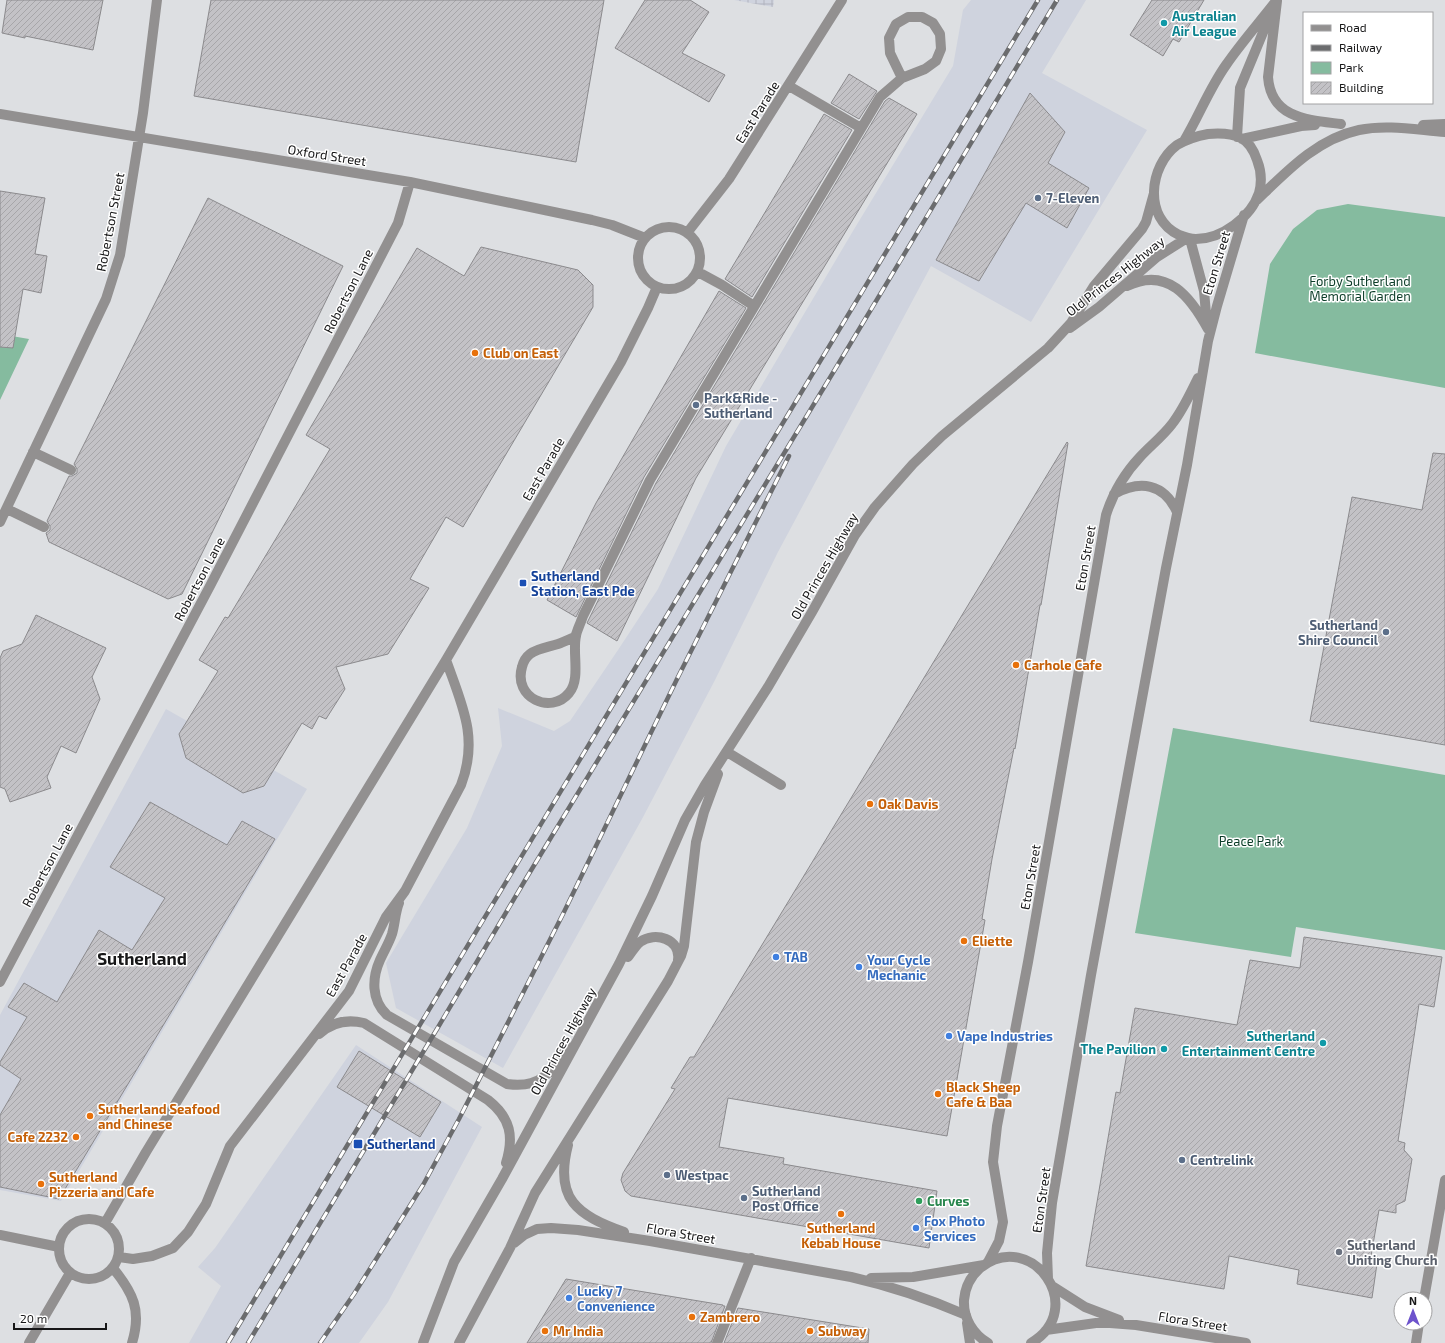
<svg xmlns="http://www.w3.org/2000/svg" width="1445" height="1343" font-family="'Exo 2',sans-serif">
<style>
.built{fill:#cfd3de}
.industrial{fill:url(#industrial-grid)}
.green{fill:#85bb9f}
.building{fill:url(#building-hatch);stroke:#8b8a8d}
.lines{fill:none;stroke-linecap:round;stroke-linejoin:round}
.minor{stroke:#929090;stroke-width:10}
.rail-casing{stroke:#6b6c6e;stroke-width:4.5}
.rail{stroke:#fff;stroke-width:3;stroke-dasharray:9;stroke-linecap:butt}
.culture-dot{fill:#0f9aa8;stroke:#fff;stroke-width:1.5}
.service-dot{fill:#5c6f8a;stroke:#fff;stroke-width:1.5}
.food-dot{fill:#e8710a;stroke:#fff;stroke-width:1.5}
.transit-dot{fill:#1a4fb4;stroke:#fff;stroke-width:1.5}
.shop-dot{fill:#3f7fe0;stroke:#fff;stroke-width:1.5}
.leisure-dot{fill:#2e9e5b;stroke:#fff;stroke-width:1.5}
.worship-dot{fill:#6b7280;stroke:#fff;stroke-width:1.5}
.labels{text-anchor:middle;dominant-baseline:central;stroke-width:3;stroke-linejoin:round;paint-order:stroke}
.culture-label{font-size:13px;font-weight:bold;fill:#0d838f;stroke:#fff;text-anchor:end}
.street-label{font-size:13px;fill:#171718;stroke:#fff}
.service-label{font-size:13px;font-weight:bold;fill:#4e5e75;stroke:#fff;text-anchor:start}
.park-label{font-size:13px;fill:#0c3d29;stroke:#fff}
.food-label{font-size:13px;font-weight:bold;fill:#c56008;stroke:#fff;text-anchor:start}
.transit-label{font-size:13px;font-weight:bold;fill:#164399;stroke:#fff;text-anchor:start}
.shop-label{font-size:13px;font-weight:bold;fill:#366cbe;stroke:#fff;text-anchor:start}
.leisure-label{font-size:13px;font-weight:bold;fill:#27864d;stroke:#fff;text-anchor:start}
.worship-label{font-size:13px;font-weight:bold;fill:#5b616d;stroke:#fff;text-anchor:start}
.district-label{font-size:17px;font-weight:bold;fill:#171718;stroke:#fff}
</style>
<defs>
<pattern id="industrial-grid" width="8" height="8" patternUnits="userSpaceOnUse"><rect width="8" height="8" fill="#cfd3de"/><path d="M0 4h8M4 0v8" fill="none" stroke="#b1b4be"/></pattern>
<pattern id="building-hatch" width="6" height="6" patternUnits="userSpaceOnUse"><rect width="6" height="6" fill="#c3c2c6"/><path d="M-1 1l2-2M0 6l6-6M5 7l2-2" fill="none" stroke="#a7a6a9"/></pattern>
</defs>
<rect width="100%" height="100%" fill="#dddfe2"/>
<path class="built" d="M971 0H1086L1042 73 1147 130 1031 322 931 266 778 552 715 680 642 819 503 1068 396 1008 386 963 467 828 502 746 498 708 554 731 570 721 618 650 658 589 726 446 853 231 953 66 963 10Z
M166 709 307 789 61 1201 0 1190V1015Z
M356 1045 482 1127 388 1302 359 1343H189L221 1286 198 1267 215 1248Z"/>
<path class="industrial" d="M734 0H774L773 7Z"/>
<path class="green" d="M1348 204 1445 217V388L1255 353 1270 264 1293 229 1317 210Z
M0 334 29 339 0 400Z
M1173 728 1445 775V950L1296 927 1291 957 1135 933Z"/>
<path class="building" d="M7 0H103L93 50 25 36V38L2 33Z
M211 0H604L576 162 194 96Z
M645 0H690L709 12 682 53 725 75 709 102 615 48Z
M1152 0H1204L1179 42 1173 39 1163 56 1130 35Z
M849 74 877 91 859 119 831 103Z
M1030 93 1065 132 1048 163 1089 188 1067 228 1026 203 979 281 936 260Z
M889 98 917 114 696 478 617 641 587 623 656 483 885 101Z
M824 114 852 130 752 297 725 279Z
M0 191 45 198 35 254 47 256 41 293 23 289 13 348 0 347Z
M208 198 343 266 182 594 168 599 49 542 46 533 50 530V526L47 521 69 476H72L77 473V469L74 464Z
M481 247 578 270 593 285V307L463 527 446 517 410 579 429 588 388 654 336 667 345 689 326 719 319 716 312 729 302 723 264 786 243 793 186 758 179 734 218 671 199 660 225 617 228 618 330 449 306 435 417 248 464 276Z
M719 291 746 308 644 477 576 617 547 600 596 503Z
M1067 442 1068 443 1041 605H1040L1015 749 1014 748 992 859 982 919 985 920 947 1136 728 1098 719 1147 784 1158 783 1164 937 1191 929 1248 631 1196 625 1191 621 1180 623 1173 675 1089 671 1088 690 1057H694Z
M1433 453 1445 454V745L1310 721 1352 497 1422 510Z
M36 615 106 648 92 677 100 699 76 753 61 746 47 777 51 788 10 802 5 789 0 787V658L3 651 22 644Z
M150 802 227 845 242 821 275 839 59 1199 0 1187V1115L21 1079 0 1065V1062L27 1017 8 1007 24 983 57 1002 99 930 132 950 165 898 110 867Z
M1304 937 1442 957 1434 1007 1419 1004 1398 1141 1405 1143 1404 1150 1412 1159 1405 1201 1396 1205V1213L1379 1210 1371 1256 1378 1257 1372 1298 1297 1284 1299 1270 1229 1256 1224 1289 1086 1266 1116 1092 1120 1093 1135 1008 1237 1025 1250 960 1300 968Z
M359 1051 441 1102 420 1137 337 1087Z
M566 1279 723 1305V1306H725L711 1343H527Z
M738 1308 869 1329 868 1343H724Z"/>
<g class="lines">
<path class="minor" d="M1277 1 1268 77C1271 119 1309 120 1341 124
M789 86 861 128
M0 114 410 182 592 220 612 225 645 238
M1423 125 1445 124
M1208 134C1219 133 1231 133 1241 138 1249 142 1254 151 1257 160 1261 170 1262 182 1259 193 1251 217 1222 239 1196 239 1190 239 1184 237 1179 235 1143 218 1149 166 1177 145 1187 139 1197 136 1208 134Z
M1237 137 1240 88 1271 13
M1242 139 1301 126 1315 125
M1184 141C1199 116 1209 89 1226 65 1241 43 1259 23 1276 1
M1257 200C1287 171 1317 139 1359 130 1387 124 1417 130 1445 132
M638 258a31 31 0 1 1 62 0a31 31 0 1 1-62 0Z
M687 233 729 179 842 0
M1190 239 1204 291 1207 325
M698 272 722 285 754 306
M1127 286C1168 266 1191 298 1208 329
M1070 328 1099 307 1157 257 1187 238
M33 452 71 470
M1114 494C1140 480 1164 483 1177 512
M7 509 44 527
M0 522 106 299 120 255 143 113 157 0
M583 616C581 623 577 629 576 636 572 652 581 679 569 693 551 715 513 698 522 667 523 663 526 657 530 654 538 648 549 647 558 644 564 642 570 639 575 637L583 616 650 480 880 97 902 78 925 69 936 61 941 49 940 34 933 23 922 17H908L896 24 889 38 890 53 902 78
M727 752 781 785
M399 903C395 913 395 924 392 934 389 943 384 951 380 960 372 978 371 1000 387 1015L507 1084C541 1089 551 1072 568 1047
M628 957C632 952 635 946 640 942 655 931 681 939 678 960
M0 982 210 586 398 223 410 182
M319 1034C332 1022 347 1019 364 1023L488 1100C511 1118 514 1137 506 1163
M568 1145C554 1199 577 1215 624 1232
M59 1249a30 30 0 1 1 60 0a30 30 0 1 1-60 0Z
M105 1223 146 1152 446 660 621 362 648 308 657 287
M0 1235 59 1247
M514 1243 524 1235 537 1229 551 1228 578 1230 650 1241 851 1277C891 1286 929 1299 966 1315
M119 1257 133 1259 152 1256 173 1248 188 1232 206 1204 230 1146 349 991 386 917 405 891 461 785C479 738 462 705 446 660
M988 1262 999 1241 1003 1222 993 1162 997 1126 1028 962 1106 515C1113 493 1124 474 1140 457 1150 446 1163 436 1172 424 1183 410 1190 394 1198 378
M113 1268C133 1293 142 1310 132 1343
M871 1278 913 1277 984 1265
M1048 1279 1047 1253 1052 1203 1091 975 1166 568 1187 465 1208 341 1217 306 1244 215
M1052 1286 1085 1307 1119 1320
M1424 1299 1445 1180
M967 1323 970 1343
M1046 1330 1096 1323H1110L1136 1325 1246 1343
M29 1343 70 1273
M423 1343 454 1262 502 1179 619 964 652 896 685 820 705 785 768 687 812 612 855 535 875 507 913 464 942 436 1048 348 1071 323 1094 286 1142 229 1146 222 1154 193
M459 1343 510 1248 535 1193 668 981 681 956 684 946 696 842 704 812 718 774
M717 1343 751 1258
M988 1343C973 1334 963 1318 964 1300 965 1288 971 1276 980 1268 1032 1227 1089 1309 1031 1343
M1416 1343 1419 1323"/>
<g class="rail-casing">
<path id="rail" d="M228 1343 1038 0
M248 1343 437 1029 527 877 834 371 1057 0
M320 1343 354 1294 423 1185 459 1119 563 914 678 677 789 456"/>
</g>
<use href="#rail" class="rail"/>
</g>
<g class="culture-dot">
<circle cx="1164" cy="23" r="4"/>
<circle cx="1323" cy="1043" r="4"/>
<circle cx="1164" cy="1049" r="4"/>
</g>
<g class="service-dot">
<circle cx="1038" cy="198" r="4"/>
<circle cx="696" cy="405" r="4"/>
<circle cx="1386" cy="632" r="4"/>
<circle cx="1182" cy="1160" r="4"/>
<circle cx="667" cy="1175" r="4"/>
<circle cx="744" cy="1198" r="4"/>
</g>
<g class="food-dot">
<circle cx="475" cy="353" r="4"/>
<circle cx="1016" cy="665" r="4"/>
<circle cx="870" cy="804" r="4"/>
<circle cx="964" cy="941" r="4"/>
<circle cx="938" cy="1094" r="4"/>
<circle cx="90" cy="1116" r="4"/>
<circle cx="76" cy="1137" r="4"/>
<circle cx="41" cy="1184" r="4"/>
<circle cx="841" cy="1214" r="4"/>
<circle cx="692" cy="1317" r="4"/>
<circle cx="545" cy="1331" r="4"/>
<circle cx="810" cy="1331" r="4"/>
</g>
<g class="transit-dot">
<rect x="519" y="579" width="8" height="8" rx="2"/>
<rect x="353" y="1139" width="10" height="10" rx="2"/>
</g>
<g class="shop-dot">
<circle cx="776" cy="957" r="4"/>
<circle cx="859" cy="967" r="4"/>
<circle cx="949" cy="1036" r="4"/>
<circle cx="916" cy="1228" r="4"/>
<circle cx="569" cy="1298" r="4"/>
</g>
<circle class="leisure-dot" cx="919" cy="1201" r="4"/>
<circle class="worship-dot" cx="1339" cy="1252" r="4"/>
<g class="labels">
<g class="culture-label">
<text x="1172" y="16" text-anchor="start">Australian<tspan x="1172" dy="15">Air League</tspan></text>
<text x="1315" y="1036">Sutherland<tspan x="1315" dy="15">Entertainment Centre</tspan></text>
<text x="1156" y="1049">The Pavilion</text>
</g>
<g class="street-label">
<text transform="translate(757 112) rotate(-58)">East Parade</text>
<text transform="translate(327 155) rotate(9)">Oxford Street</text>
<text transform="translate(110 222) rotate(-79)">Robertson Street</text>
<text transform="translate(1216 263) rotate(-73)">Eton Street</text>
<text transform="translate(1115 276) rotate(-38)">Old Princes Highway</text>
<text transform="translate(348 291) rotate(-63)">Robertson Lane</text>
<text transform="translate(543 469) rotate(-60)">East Parade</text>
<text transform="translate(1085 558) rotate(-80)">Eton Street</text>
<text transform="translate(824 566) rotate(-60)">Old Princes Highway</text>
<text transform="translate(199 579) rotate(-62)">Robertson Lane</text>
<text transform="translate(47 865) rotate(-62)">Robertson Lane</text>
<text transform="translate(1030 877) rotate(-80)">Eton Street</text>
<text transform="translate(346 965) rotate(-61)">East Parade</text>
<text transform="translate(563 1041) rotate(-61)">Old Princes Highway</text>
<text transform="translate(1041 1200) rotate(-82)">Eton Street</text>
<text transform="translate(681 1233) rotate(10)">Flora Street</text>
<text transform="translate(1193 1321) rotate(9)">Flora Street</text>
</g>
<g class="service-label">
<text x="1046" y="198">7-Eleven</text>
<text x="704" y="398">Park&amp;Ride -<tspan x="704" dy="15">Sutherland</tspan></text>
<text x="1378" y="625" text-anchor="end">Sutherland<tspan x="1378" dy="15">Shire Council</tspan></text>
<text x="1190" y="1160">Centrelink</text>
<text x="675" y="1175">Westpac</text>
<text x="752" y="1191">Sutherland<tspan x="752" dy="15">Post Office</tspan></text>
</g>
<g class="park-label">
<text x="1360" y="281">Forby Sutherland<tspan x="1360" dy="15">Memorial Garden</tspan></text>
<text x="1251" y="841">Peace Park</text>
</g>
<g class="food-label">
<text x="483" y="353">Club on East</text>
<text x="1024" y="665">Carhole Cafe</text>
<text x="878" y="804">Oak Davis</text>
<text x="972" y="941">Eliette</text>
<text x="946" y="1087">Black Sheep<tspan x="946" dy="15">Cafe &amp; Baa</tspan></text>
<text x="98" y="1109">Sutherland Seafood<tspan x="98" dy="15">and Chinese</tspan></text>
<text x="68" y="1137" text-anchor="end">Cafe 2232</text>
<text x="49" y="1177">Sutherland<tspan x="49" dy="15">Pizzeria and Cafe</tspan></text>
<text x="841" y="1228" text-anchor="middle">Sutherland<tspan x="841" dy="15">Kebab House</tspan></text>
<text x="700" y="1317">Zambrero</text>
<text x="553" y="1331">Mr India</text>
<text x="818" y="1331">Subway</text>
</g>
<g class="transit-label">
<text x="531" y="576">Sutherland<tspan x="531" dy="15">Station, East Pde</tspan></text>
<text x="367" y="1144">Sutherland</text>
</g>
<g class="shop-label">
<text x="784" y="957">TAB</text>
<text x="867" y="960">Your Cycle<tspan x="867" dy="15">Mechanic</tspan></text>
<text x="957" y="1036">Vape Industries</text>
<text x="924" y="1221">Fox Photo<tspan x="924" dy="15">Services</tspan></text>
<text x="577" y="1291">Lucky 7<tspan x="577" dy="15">Convenience</tspan></text>
</g>
<g class="leisure-label">
<text x="927" y="1201">Curves</text>
</g>
<g class="worship-label">
<text x="1347" y="1245">Sutherland<tspan x="1347" dy="15">Uniting Church</tspan></text>
</g>
<g class="district-label">
<text x="142" y="958">Sutherland</text>
</g>
</g>
<rect x="1303" y="12" width="130" height="92" fill="#ffffff" stroke="#a2a2a3"/>
<rect x="1311" y="25" width="20" height="6" fill="#929090" stroke="#a2a2a3"/>
<text x="1339" y="32" font-size="12" fill="#171718">Road</text>
<rect x="1311" y="45" width="20" height="6" fill="#6b6c6e" stroke="#a2a2a3"/>
<text x="1339" y="52" font-size="12" fill="#171718">Railway</text>
<rect x="1311" y="62" width="20" height="12" fill="#85bb9f" stroke="#a2a2a3"/>
<text x="1339" y="72" font-size="12" fill="#171718">Park</text>
<rect x="1311" y="82" width="20" height="12" fill="url(#building-hatch)" stroke="#a2a2a3"/>
<text x="1339" y="92" font-size="12" fill="#171718">Building</text>
<g transform="translate(1413 1311)"><circle r="19" fill="#ffffff" stroke="#a2a2a3"/>
<path d="M0-3L7 15L0 10L-7 15Z" fill="#6d53cc"/>
<text y="-6" font-size="11" font-weight="bold" text-anchor="middle" fill="#171718">N</text>
</g>
<path d="M14 1323v6h92v-6" fill="none" stroke="#171718" stroke-width="2"/>
<text x="20" y="1323" font-size="12" fill="#171718" stroke="#ffffff" stroke-width="3" paint-order="stroke">20 m</text>
</svg>
